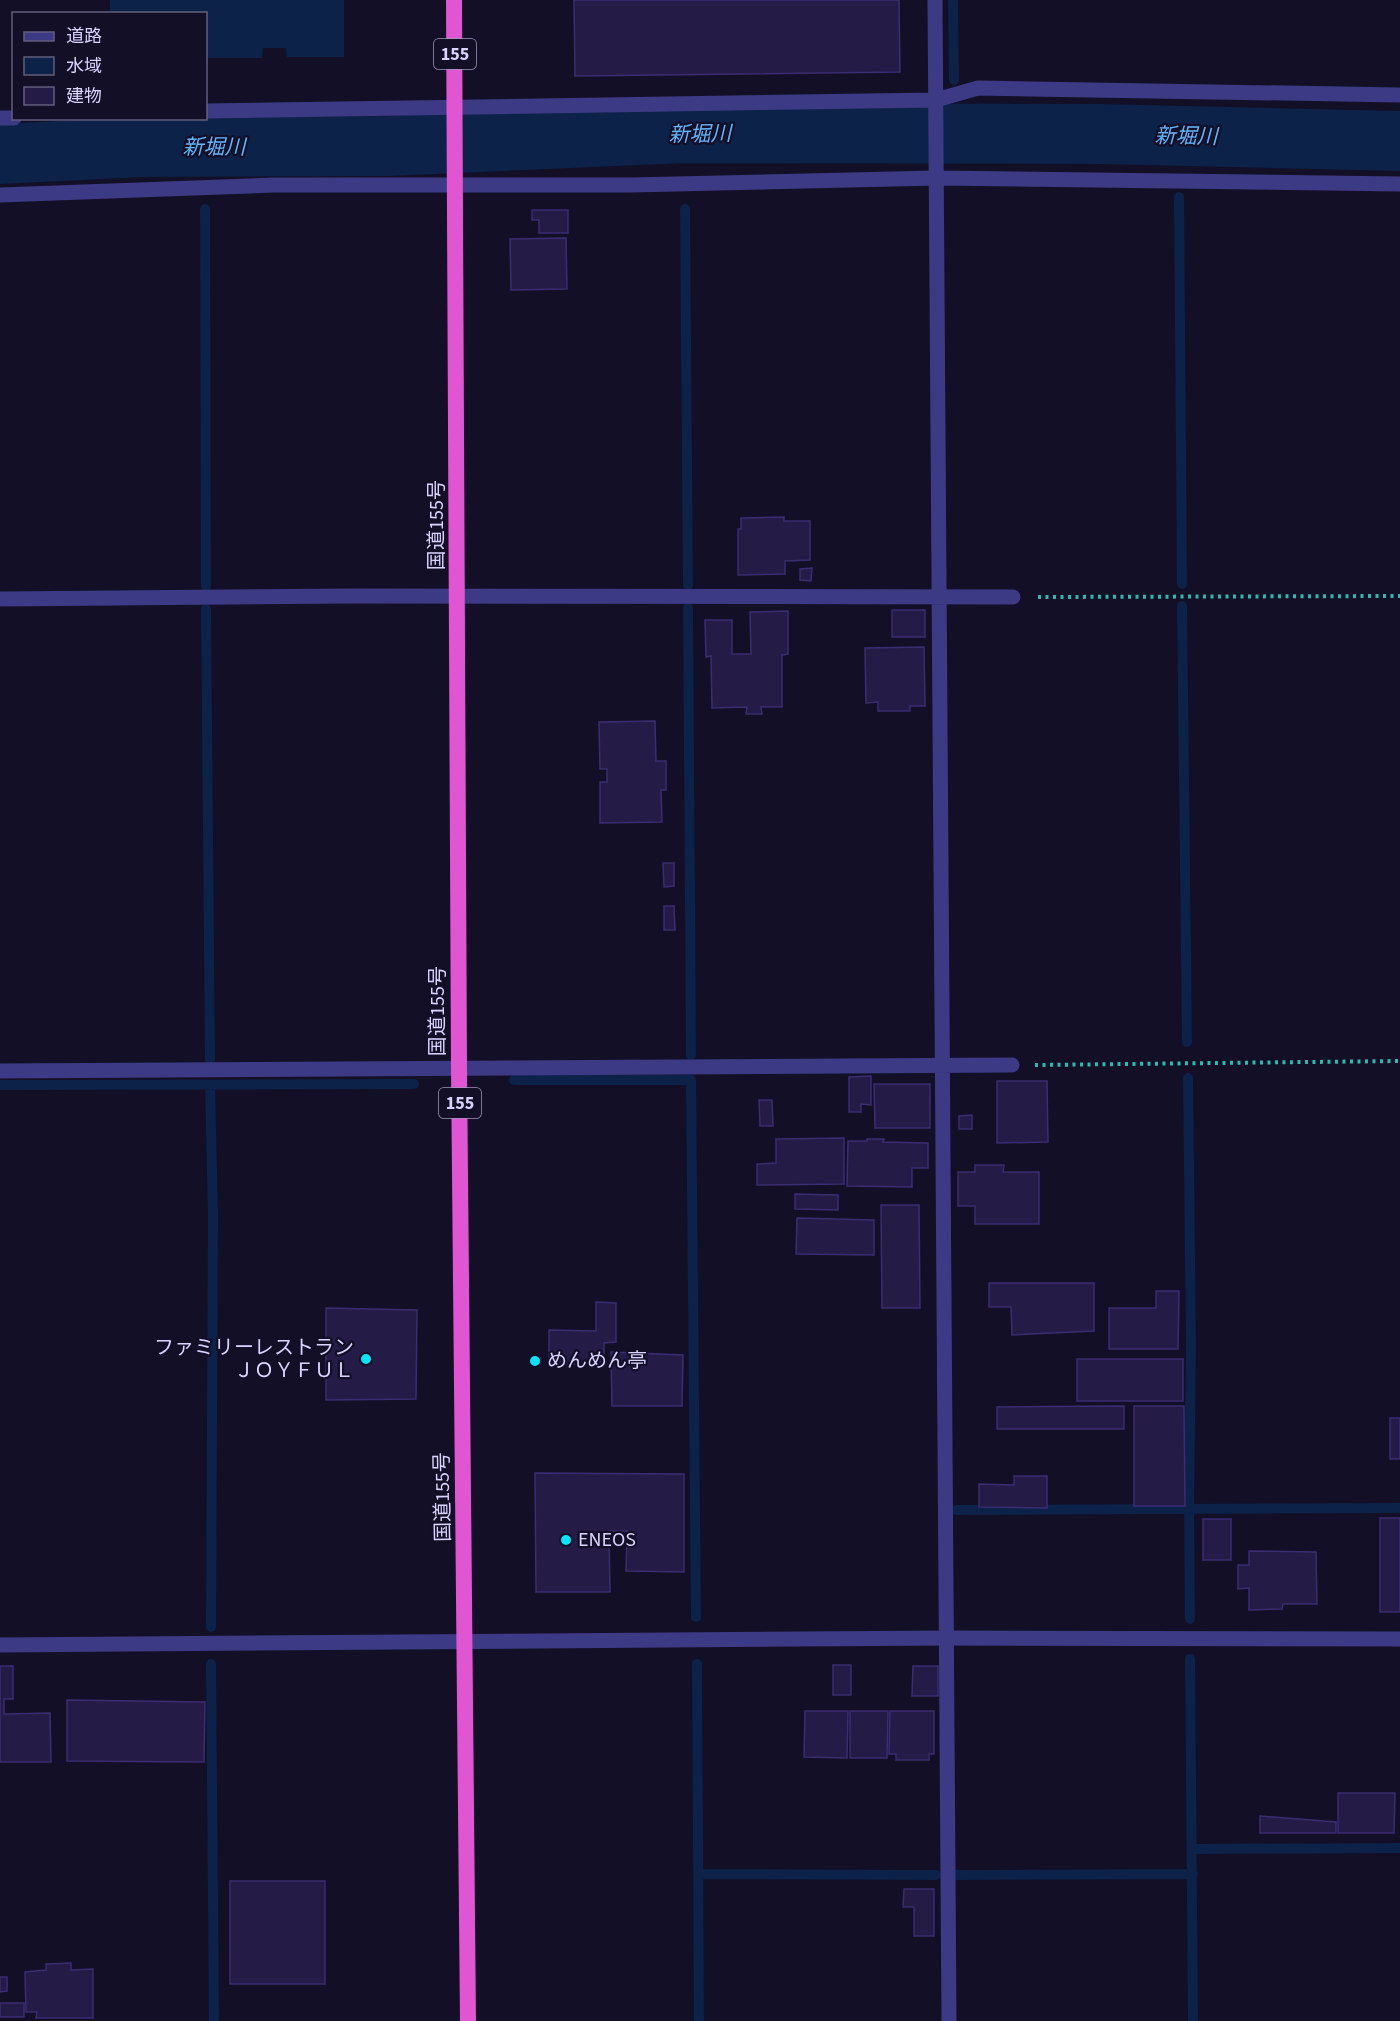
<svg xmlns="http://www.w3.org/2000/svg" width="1400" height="2021" font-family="'Source Sans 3','Noto Sans JP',sans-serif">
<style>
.water{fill:#0c2248}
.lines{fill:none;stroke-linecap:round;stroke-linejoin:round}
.stream{stroke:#0c2248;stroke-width:10}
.river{stroke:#0c2248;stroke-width:60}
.building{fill:#241b47;stroke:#3b2d73;stroke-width:1.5}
.path{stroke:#2fb8b0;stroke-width:4;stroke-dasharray:3 4.5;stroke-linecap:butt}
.minor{stroke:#3d3a85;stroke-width:15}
.tertiary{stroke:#3d3a85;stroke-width:15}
.trunk{stroke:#e055d1;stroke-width:16}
.poi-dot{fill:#00e5ff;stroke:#130f26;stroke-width:2}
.labels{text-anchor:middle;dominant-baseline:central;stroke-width:4.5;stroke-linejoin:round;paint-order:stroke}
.shield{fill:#130f26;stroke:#9e99be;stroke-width:1.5}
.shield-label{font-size:18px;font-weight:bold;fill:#d9d4ff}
.street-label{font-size:20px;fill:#d9d4ff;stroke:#130f26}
.poi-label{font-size:20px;fill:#d9d4ff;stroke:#130f26;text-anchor:start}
.water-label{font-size:21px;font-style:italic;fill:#62b6ff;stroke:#130f26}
</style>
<rect width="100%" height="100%" fill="#130f26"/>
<path class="water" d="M110 0H344V57H287L286 48H263L262 58H206V14L110 13Z"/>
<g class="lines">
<path class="stream" d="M953 0 954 80
M684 133 685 149
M954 133V120
M1178 136 1179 151
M207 147V164
M1179 197 1182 584
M205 209 206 586
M685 209 688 585
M1182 606 1187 1042
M688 608 691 1055
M206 609 210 1060
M1188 1078 1191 1346 1189 1508 1190 1619
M514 1080H691L696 1617
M0 1085 414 1084
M210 1085 213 1215 211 1627
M956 1510 1400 1508
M1190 1659 1193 2021
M211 1664 214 2021
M697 1664 699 2021
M1193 1849 1400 1848
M698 1874 936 1875
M954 1875 1193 1874"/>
<path class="river" d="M0 154 141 147 388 146 684 133 1100 134 1400 141"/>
</g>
<path class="building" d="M574 0H899L900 72 575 76Z
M532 210H568V233H539V220H532Z
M566 238 567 289 511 290 510 239Z
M784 517V521H810V560L785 561V574L738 575V529H741V518Z
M812 568 811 581 800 580V569Z
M892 610H925V637H892Z
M788 611V654L782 655V707H761L762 714H746L747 707 712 708 711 656 706 657 705 620H732V654H751L750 612Z
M924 647 925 706H910V711H878V702L866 703 865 648Z
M655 721 656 761H666V790H661L662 822 600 823V782H607V769H600L599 722Z
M663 863H674V886L664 887Z
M664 906H674L675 930H664Z
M871 1076V1105L861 1104V1112H849V1077Z
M997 1081H1047L1048 1142 997 1143Z
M874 1084H930V1128H875Z
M759 1100H772L773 1126H760Z
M972 1115V1129H959V1116Z
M844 1138V1184L757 1185V1164L776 1163V1139Z
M867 1139H884L883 1142 928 1143V1168H912V1187L847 1186 848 1141H867Z
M975 1165H1004L1003 1172H1039V1224H975V1206H958V1172H975Z
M795 1194 838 1195V1210L795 1209Z
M881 1205H919L920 1308H882Z
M797 1218 874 1220V1255L796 1254Z
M989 1283H1094V1331L1012 1335 1011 1307H989Z
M1156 1291H1179L1178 1349H1109V1308H1156Z
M596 1302 616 1303V1342L604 1343V1366L549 1363V1330L596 1331Z
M326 1308 417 1310 416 1399 326 1400Z
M611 1352 683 1355 682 1406H612Z
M1077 1359H1183V1401H1077Z
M1124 1406V1429H997V1407Z
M1134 1406H1184L1185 1506H1134Z
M1390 1418H1400V1459H1390Z
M535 1473 684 1474V1572L626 1571 627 1531H609L610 1592H536Z
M1014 1476H1047V1508L979 1507V1484L1014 1485Z
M1380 1518H1400V1612H1380Z
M1203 1519H1231V1560H1203Z
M1249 1551 1316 1552 1317 1604H1283L1282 1609 1249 1610V1588L1238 1589V1565H1249Z
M833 1665H851V1695H833Z
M0 1666H13V1699H4V1714L50 1713 51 1762H0Z
M913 1666H938V1696H912Z
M67 1700 205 1702 204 1762 67 1761Z
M805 1711H848L847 1758 804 1757Z
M850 1711H888L887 1758H850Z
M890 1711H934V1754H929V1760H896V1754H889Z
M1338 1793H1395L1394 1833H1338Z
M1260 1816 1336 1822V1833H1260Z
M230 1881H325V1984H230Z
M904 1889H934V1936H914V1907H903Z
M71 1963V1970L93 1969V2018H36L37 2012H26L25 1972 46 1970V1964Z
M0 1977H7V1991L0 1992Z
M0 2003H24V2017H0Z"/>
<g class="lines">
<path class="path" d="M1038 597 1400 596
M1035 1065 1400 1061"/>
<path class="minor" d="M935 0 949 2021
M206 111 936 100 978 88 1400 95
M0 118H14
M0 195 274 185H631L937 178 1400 184
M0 599 353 596 1013 597
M0 1071 1012 1065"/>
<path class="tertiary" d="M0 1645 947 1638 1400 1639"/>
<path class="trunk" d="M454 0 459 1068 468 2021"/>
</g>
<g class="poi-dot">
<circle cx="366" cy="1359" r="6"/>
<circle cx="535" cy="1361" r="6"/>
<circle cx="566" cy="1540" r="6"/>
</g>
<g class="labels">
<g class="shield">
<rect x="434" y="39" width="42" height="30" rx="4.5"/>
<rect x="439" y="1088" width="42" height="30" rx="4.5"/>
</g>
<g class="shield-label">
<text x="455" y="54">155</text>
<text x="460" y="1103">155</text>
</g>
<g class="street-label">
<text transform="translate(437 525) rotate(-90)">国道155号</text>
<text transform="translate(438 1011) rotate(-90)">国道155号</text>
<text transform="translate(443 1497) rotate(-91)">国道155号</text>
</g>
<g class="poi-label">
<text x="354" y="1348" text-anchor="end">ファミリーレストラン<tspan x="354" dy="23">ＪＯＹＦＵＬ</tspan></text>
<text x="547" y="1361">めんめん亭</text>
<text x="578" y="1540">ENEOS</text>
</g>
<g class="water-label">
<text transform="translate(700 134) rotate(-1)">新堀川</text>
<text transform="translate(1186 136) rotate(1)">新堀川</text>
<text x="214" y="147">新堀川</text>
</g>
</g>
<rect x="12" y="12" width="195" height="108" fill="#130f26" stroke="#625e7d" stroke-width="1.5"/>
<rect x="24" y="32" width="30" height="9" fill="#3d3a85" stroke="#625e7d" stroke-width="1.5"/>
<text x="66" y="42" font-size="18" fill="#d9d4ff">道路</text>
<rect x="24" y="57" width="30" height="18" fill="#0c2248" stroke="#625e7d" stroke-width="1.5"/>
<text x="66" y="72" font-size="18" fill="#d9d4ff">水域</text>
<rect x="24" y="87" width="30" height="18" fill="#241b47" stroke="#625e7d" stroke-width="1.5"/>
<text x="66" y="102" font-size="18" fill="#d9d4ff">建物</text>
</svg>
